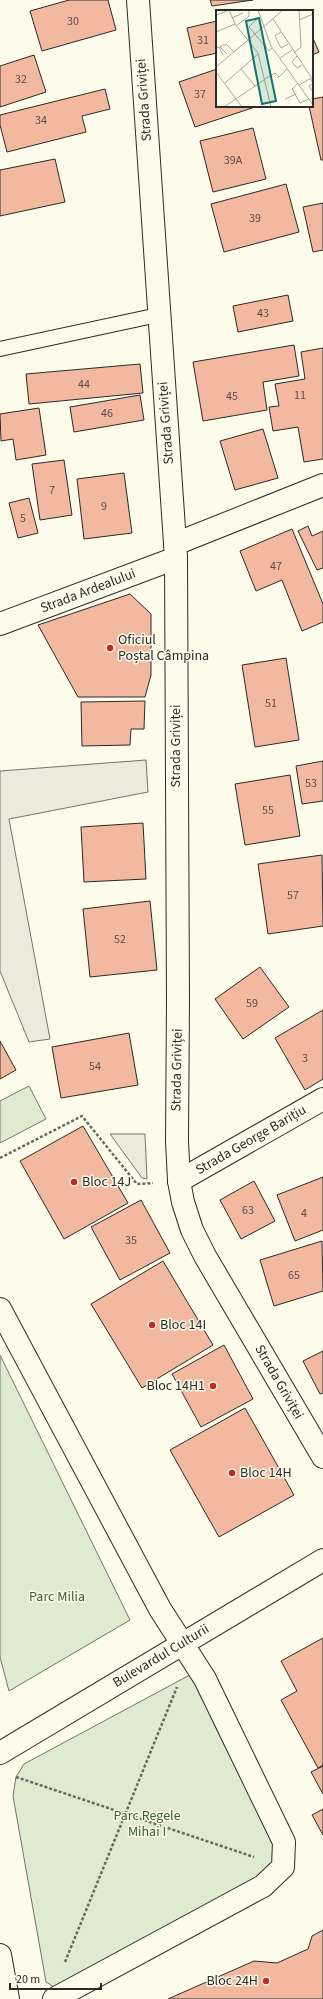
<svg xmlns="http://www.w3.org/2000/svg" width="323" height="1999" font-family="'Source Sans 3',sans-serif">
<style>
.green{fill:#deebd1;stroke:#74746e}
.parking{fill:#eceadb;stroke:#74746e}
.building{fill:#f2b8a0;stroke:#2b2b2b}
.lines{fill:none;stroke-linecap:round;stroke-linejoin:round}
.lane-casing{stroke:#2b2b2b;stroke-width:16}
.street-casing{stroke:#2b2b2b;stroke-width:24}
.secondary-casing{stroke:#2b2b2b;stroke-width:24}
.primary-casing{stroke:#2b2b2b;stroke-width:24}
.path{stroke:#6a6964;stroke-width:2.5;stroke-dasharray:3 2;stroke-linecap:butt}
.lane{stroke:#fdfbea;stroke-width:14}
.street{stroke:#fdfbea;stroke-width:22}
.secondary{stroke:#fdfbea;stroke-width:22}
.primary{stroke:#fdfbea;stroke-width:22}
.poi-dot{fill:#c62828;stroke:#fdfbea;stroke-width:1.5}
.labels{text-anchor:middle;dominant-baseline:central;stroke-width:3;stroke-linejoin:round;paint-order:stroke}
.number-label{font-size:12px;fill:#5d4e48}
.street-label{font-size:14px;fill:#2b2b2b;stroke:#fdfbea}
.poi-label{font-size:14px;fill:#2b2b2b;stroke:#fdfbea;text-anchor:start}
.park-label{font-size:14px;fill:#34623c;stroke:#fdfbea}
.inset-road{fill:none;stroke:#a9a89e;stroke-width:1}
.view{fill:#0f766e;fill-opacity:0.15;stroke:#0f766e;stroke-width:2}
.inset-edge{fill:none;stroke:#2b2b2b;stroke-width:2}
</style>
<rect width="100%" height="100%" fill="#fdfbea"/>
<path class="green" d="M29 1086 46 1119 0 1143V1101Z
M0 1355 130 1620 9 1691 0 1657Z
M199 1670 283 1867 64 1993 46 1982 13 1796 16 1777 24 1764Z"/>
<path class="parking" d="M146 760 148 792 9 819 50 1039 29 1042 0 971V771Z
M110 1134H145L147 1179 142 1178Z"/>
<path class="building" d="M69 0H108L116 30 42 51 30 11Z
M210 0H253L212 6Z
M217 21V53L194 58 187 28Z
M312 36 319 52 312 55Z
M34 55 46 92 0 107V66Z
M217 69V106H258L195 127 179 82Z
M105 89 110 109 82 116 86 132 7 152 0 125V115Z
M323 97V160H321L309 106H312V99Z
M253 128 266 179 213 192 200 141Z
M55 159 65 202 0 216V170Z
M286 184 299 232 224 252 211 204Z
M323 203V250L313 252 303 207Z
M288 295 293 321 238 332 233 306Z
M294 345 299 376 263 382 267 410 203 421 193 362Z
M323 348V459L304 462 298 427 273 431 269 407 279 406 275 384 305 379 301 352Z
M140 364 143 393 29 404 26 374Z
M140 395 144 420 74 432 70 407Z
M39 408 46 455 16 460 13 439 1 441 0 414Z
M263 429 278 478 235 490 220 441Z
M64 460 72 515 40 520 32 464Z
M124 473 132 533 84 539 77 479Z
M29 498 38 533 18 538 9 503Z
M308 526 312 536 323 531V568L317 570 298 531Z
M292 529 323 604V622L302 631 282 580 256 591 240 551Z
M130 594 151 614V675L145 697H78L38 625Z
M286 658 299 740 255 747 242 665Z
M145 701 144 729H131L130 745 82 746 81 702Z
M323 761V801L302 804 296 766Z
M290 775 300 836 245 845 235 784Z
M143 823 146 879 84 882 81 827Z
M322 855 323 926 268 934 258 864Z
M150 901 157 970 90 977 83 909Z
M260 967 289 1007 243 1039 215 999Z
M323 1010V1079L305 1090 275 1038Z
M129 1033 138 1085 61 1098 52 1047Z
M0 1041 16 1070 0 1079Z
M83 1126 128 1203 64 1239 20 1161Z
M323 1177V1230L295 1241 277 1195Z
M254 1181 275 1221 241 1239 220 1200Z
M141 1200 170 1253 120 1280 91 1227Z
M322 1241 323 1291 274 1306 260 1260Z
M163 1261 213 1345 142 1388 91 1304Z
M224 1345 253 1399 201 1427 172 1374Z
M323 1351V1393L320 1394 303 1361Z
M245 1408 294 1495 219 1537 170 1450Z
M323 1638V1765L318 1768 281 1700 297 1691 281 1661Z
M323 1766V1794L311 1772Z
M323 1809V1835L312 1815Z
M323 1930V1999H168L254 1961 277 1963 308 1949 312 1936Z"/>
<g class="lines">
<g class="lane-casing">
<path id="lane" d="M0 349 158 315"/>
</g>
<g class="street-casing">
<path id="street" d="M0 624 176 558
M179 1181 323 1099
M0 1309 160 1609 205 1679 284 1842 283 1867 263 1886 54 1999"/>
</g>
<g class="secondary-casing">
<path id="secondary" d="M138 0 176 558 178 1001 177 1141 179 1181 183 1202 192 1230 205 1256 323 1457
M175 544 323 485
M0 1753 323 1560"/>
</g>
<g class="primary-casing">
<path id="primary" d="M0 1955 8 1999"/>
</g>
<path class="path" d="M0 1158 82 1116 137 1184 153 1183
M16 1777 254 1857
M65 1962 177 1687"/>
<use href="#lane" class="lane"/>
<use href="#street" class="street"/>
<use href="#secondary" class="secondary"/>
<use href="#primary" class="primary"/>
</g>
<g class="poi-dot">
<circle cx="110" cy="648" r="4"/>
<circle cx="74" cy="1182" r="4"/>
<circle cx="152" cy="1325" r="4"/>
<circle cx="213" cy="1386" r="4"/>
<circle cx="232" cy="1473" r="4"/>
<circle cx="266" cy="1981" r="4"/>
</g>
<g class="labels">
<g class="number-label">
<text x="73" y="21">30</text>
<text x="203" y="40">31</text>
<text x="21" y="79">32</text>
<text x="200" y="94">37</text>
<text x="41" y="120">34</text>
<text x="233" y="160">39A</text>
<text x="255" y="218">39</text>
<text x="263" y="313">43</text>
<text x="84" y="384">44</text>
<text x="300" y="395">11</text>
<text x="232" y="396">45</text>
<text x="107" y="413">46</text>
<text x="52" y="490">7</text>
<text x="104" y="506">9</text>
<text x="23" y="518">5</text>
<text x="276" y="566">47</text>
<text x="271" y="703">51</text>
<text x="311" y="783">53</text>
<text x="268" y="810">55</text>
<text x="293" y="895">57</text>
<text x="120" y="939">52</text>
<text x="252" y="1003">59</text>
<text x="305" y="1058">3</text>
<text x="95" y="1066">54</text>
<text x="248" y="1210">63</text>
<text x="304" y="1213">4</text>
<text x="131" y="1240">35</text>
<text x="294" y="1275">65</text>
</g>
<g class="street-label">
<text transform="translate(144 100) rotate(-94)">Strada Griviței</text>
<text transform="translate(166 423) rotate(-94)">Strada Griviței</text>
<text transform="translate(88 591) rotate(-21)">Strada Ardealului</text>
<text transform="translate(176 746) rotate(-90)">Strada Griviței</text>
<text transform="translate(177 1070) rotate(-89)">Strada Griviței</text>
<text transform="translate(251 1140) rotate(-30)">Strada George Barițiu</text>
<text transform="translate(279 1382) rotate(60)">Strada Griviței</text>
<text transform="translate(161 1656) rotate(-31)">Bulevardul Culturii</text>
</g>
<g class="poi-label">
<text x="118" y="640">Oficiul<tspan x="118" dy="16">Poștal Câmpina</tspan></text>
<text x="82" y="1182">Bloc 14J</text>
<text x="160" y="1325">Bloc 14I</text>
<text x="205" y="1386" text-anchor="end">Bloc 14H1</text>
<text x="240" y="1473">Bloc 14H</text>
<text x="258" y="1981" text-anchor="end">Bloc 24H</text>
</g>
<g class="park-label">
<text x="57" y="1597">Parc Milia</text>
<text x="147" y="1816">Parc Regele<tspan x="147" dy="16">Mihai I</tspan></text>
</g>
</g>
<g transform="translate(216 10)">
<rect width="97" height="97" fill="#fdfbea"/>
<path class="inset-road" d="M13 0 19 14 42 43 55 97M42 0 55 36 97 95M1 5 13 0M43 7 33 17 53 41 56 38M16 8 27 3M57 9 95 67M83 10 97 4M20 16 33 6V0M0 22 19 14M65 22 59 26 65 38 72 34M32 30 67 0M0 38 3 37 7 45M78 43 85 37 83 0M11 44 4 37 7 35H11L18 42M81 46 76 52 81 58 86 55M64 48 76 40M0 57 32 30M25 59 39 76M0 62 26 97M94 68 97 73 93 76 97 82M49 69 59 63 63 67 71 59M9 73 42 44M82 73 76 79 84 93 93 89M83 75 97 67M69 89 80 84M8 97 48 70"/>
<path class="view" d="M43 8 60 91 46 94 30 11Z"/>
<rect width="97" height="97" class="inset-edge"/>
</g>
<path d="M10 1983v6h91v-6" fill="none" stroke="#2b2b2b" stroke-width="2"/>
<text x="16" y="1983" font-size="12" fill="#2b2b2b" stroke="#fdfbea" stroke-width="3" paint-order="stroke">20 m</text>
</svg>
